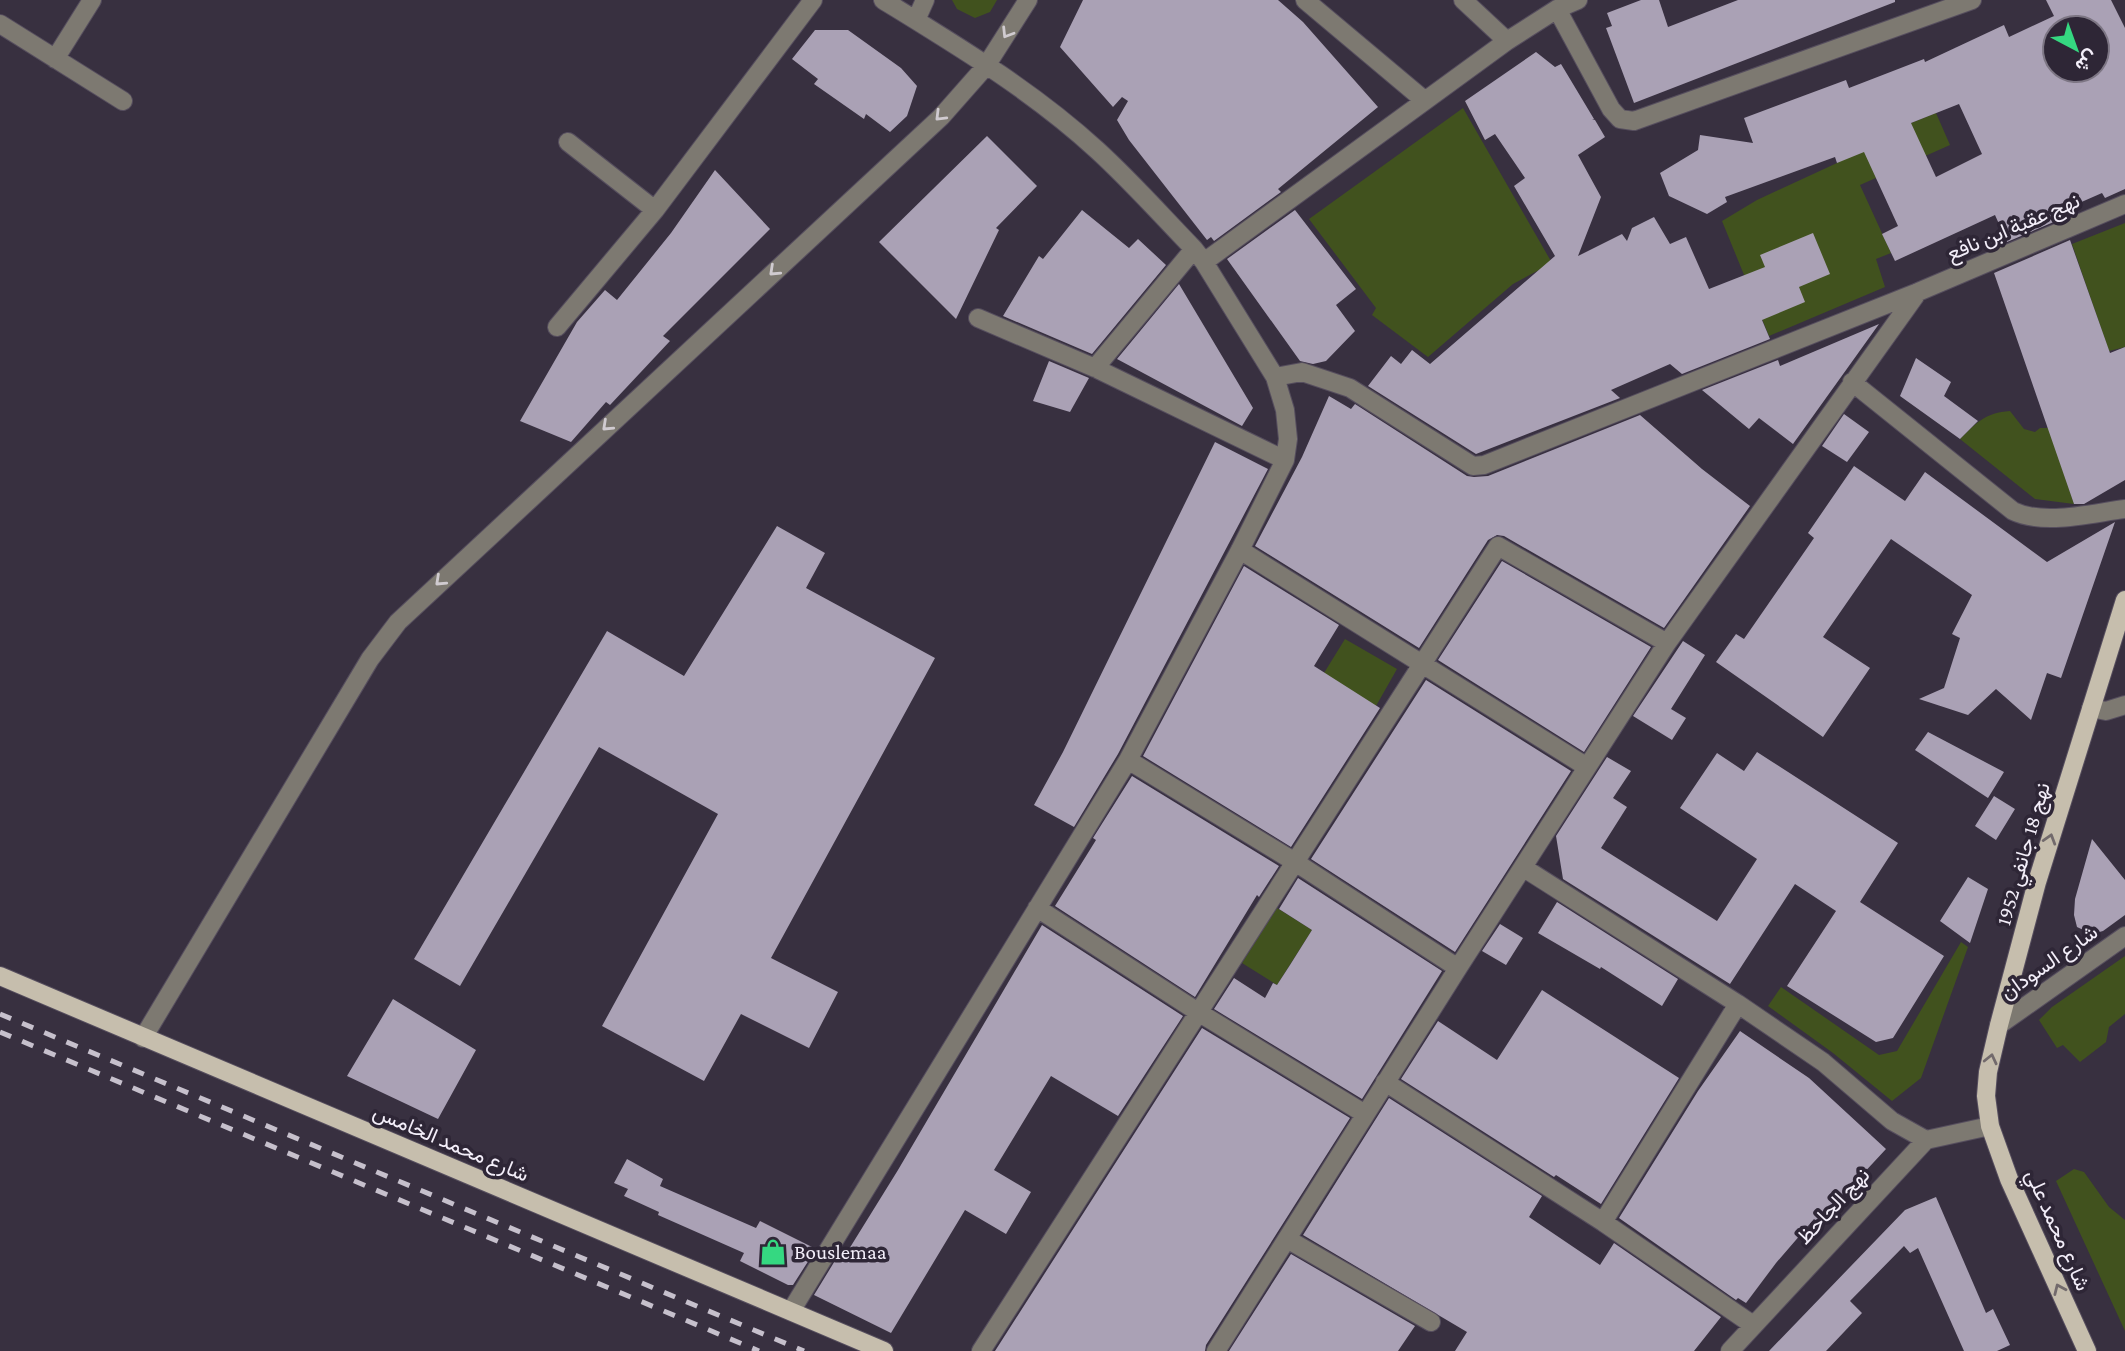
<svg xmlns="http://www.w3.org/2000/svg" width="2125" height="1351" font-family="'Crimson Pro',Vazirmatn,serif">
<style>
.green{fill:#41521e}
.building{fill:#aaa1b5;fill-rule:evenodd}
.lines{fill:none;stroke-linecap:round;stroke-linejoin:round}
.minor-casing{stroke:#564e5e;stroke-width:20}
.major-casing{stroke:#564e5e;stroke-width:20}
.minor{stroke:#7d7971;stroke-width:18}
.major{stroke:#c6bead;stroke-width:18}
.rail{stroke:#c6c0cc;stroke-width:5;stroke-dasharray:12 12;stroke-linecap:butt}
.oneway{stroke:#d0cbd0}
.oneway2{stroke:#726a6c}
.labels{text-anchor:middle;dominant-baseline:central;stroke-width:7;stroke-linejoin:round;paint-order:stroke}
.street-label{font-size:21px;fill:#f3eef9;stroke:#2e2636}
.poi-label{font-size:21px;fill:#f3eef9;stroke:#2e2636;text-anchor:start}
</style>
<rect width="100%" height="100%" fill="#383040"/>
<path class="green" d="M952 0H997L990 12 975 18 957 9Z
M1463 108 1552 263 1513 284 1428 357 1372 315 1376 308 1309 219Z
M1936 113 1950 145 1860 185 1891 253 1876 259 1885 287 1769 336 1722 221 1757 200 1837 163 1869 140Z
M2125 223V347L2109 351 2072 244Z
M2010 411 2024 429 2035 432 2040 428H2049L2074 504 2035 499 1960 439C1977 422 1985 413 2010 411Z
M1345 639 1397 669 1376 706 1324 673Z
M1277 908 1312 930 1277 985 1242 963Z
M1961 942 1968 947 1921 1078 1892 1101 1833 1053 1768 1006 1781 987 1879 1055 1897 1051Z
M2125 956V1014L2109 1027 2106 1042 2080 1062 2063 1045 2057 1048 2039 1020 2052 1007Z
M2074 1169 2084 1172 2109 1207 2125 1220V1331L2056 1181Z"/>
<path class="building" d="M1083 0H1278L1303 22 1378 107 1278 189 1281 192 1214 241 1211 237 1207 240 1129 140 1117 120 1128 101 1122 97 1113 107 1060 47Z
M1641 0H1659L1668 27 1738 0H1895V2L1634 103 1606 28 1612 26 1607 13Z
M2046 0H2111L2125 28V189L2105 198 2102 193 2061 211 2063 218 2007 242 1995 215 1895 261 1882 234 1898 226 1864 152 1837 163 1835 157 1725 197 1727 202 1707 214 1669 196 1660 173 1698 150 1700 135 1753 143 1744 118 1846 80 1849 88 1924 59 1925 62 2004 25 2009 37 2054 16ZM2055 28H2097V70H2055ZM1959 104 1982 154 1936 177 1911 123Z
M815 30H848L901 68 917 86 907 116 890 132 866 114 864 119 814 84 818 79 792 59Z
M1536 52 1555 67 1561 64 1594 119H1592L1595 120 1605 137 1578 155 1601 197 1578 256 1622 234 1627 241 1632 228 1654 217 1670 244 1686 237 1709 289 1765 267 1760 255 1813 233 1830 274 1799 287 1805 302 1762 320 1770 339 1682 374 1670 364 1611 390 1620 398 1476 454 1368 386 1391 356 1401 364 1412 350 1430 364 1555 256 1514 186 1525 178 1495 134 1485 140 1465 101Z
M987 136 1037 186 996 228 999 230 956 319 879 242Z
M715 170 770 229 663 336 670 341 610 405 606 402 571 442 520 421 577 322 605 290 617 300 671 233Z
M1082 210 1129 248 1138 239 1166 265 1092 354 1003 316 1039 256 1043 259Z
M1295 210 1356 289 1336 305 1355 331 1326 361 1313 364 1300 361 1227 259Z
M2070 240 2110 353 2125 347V480L2084 504H2074L1994 273Z
M1179 284 1253 408 1242 426 1117 359Z
M1879 324 1793 444 1759 418 1749 429 1702 390 1778 360 1780 366Z
M1916 358 1951 382 1944 396 1978 421 1960 439 1900 396Z
M1049 361 1089 378 1070 412 1033 401Z
M1329 396 1351 409 1355 404 1467 476 1474 477 1488 476 1640 415 1702 469 1750 506 1664 628 1504 536 1497 535 1488 540 1419 648 1255 546 1302 457Z
M1844 414 1869 432 1847 462 1822 446Z
M1215 442 1268 469 1118 754 1074 827 1034 805 1063 752Z
M1854 466 1905 501 1925 472 2047 562 2115 522 2061 678 2047 673 2031 720 1996 689 1968 715 1919 699 1944 688 1960 638 1952 634 1972 595 1891 539 1823 637 1870 668 1823 737 1716 662 1736 634 1744 639 1814 538 1808 533Z
M777 526 825 553 806 588 935 658 771 958 838 992 809 1048 741 1014 704 1081 602 1026 718 814 599 747 460 986 414 959 607 631 684 676Z
M1502 561 1651 647 1584 752 1438 660Z
M1244 566 1339 625 1314 666 1380 708 1291 847 1143 756Z
M1683 641 1705 655 1671 709 1686 718 1672 740 1633 716Z
M1426 680 1571 771 1455 952 1311 859Z
M1928 732 2004 772 1988 798 1915 750Z
M1757 752 1898 843 1860 902 1944 956 1893 1038 1876 1042 1787 986 1836 911 1795 884 1730 984 1563 879 1556 836 1607 757 1631 771 1613 798 1627 807 1601 848 1717 921 1757 859 1680 808 1717 753 1744 771Z
M1132 776 1279 866 1259 897 1257 895 1195 997 1055 906 1096 840 1093 838Z
M1994 796 2015 809 1996 840 1975 826Z
M2092 839 2125 880V915L2103 931 2092 934 2077 927 2074 915 2075 899Z
M1968 877 1988 889 1970 943 1940 921Z
M1298 878 1442 971 1362 1099 1214 1009 1234 978 1265 998 1273 983 1277 985 1290 965 1312 930 1279 909Z
M1557 902 1678 979 1662 1006 1601 967 1600 969 1538 933Z
M1500 924 1523 938 1506 965 1482 951Z
M1042 925 1183 1016 1118 1116 1051 1076 994 1170 1031 1192 1006 1234 965 1210 891 1333 814 1295 836 1259 841 1262 898 1170Z
M1542 990 1679 1078 1601 1204 1556 1175 1554 1177 1401 1079 1438 1021 1497 1060Z
M393 999 476 1050 438 1119 347 1076Z
M1202 1028 1350 1118 1206 1345 1205 1351H995Z
M1740 1031 1809 1078 1886 1149 1847 1191 1848 1192 1822 1225 1814 1219 1776 1263 1746 1303 1738 1298 1736 1300 1619 1218 1698 1091Z
M1389 1098 1542 1196 1529 1217 1600 1265 1614 1243 1721 1317 1694 1351H1455L1467 1332 1303 1235Z
M627 1159 663 1179 660 1186 756 1228 760 1221 816 1249 793 1285H788L740 1261 744 1253 658 1215 659 1212 624 1196 628 1189 614 1183Z
M1936 1197 1986 1313 1993 1309 2010 1345 1997 1351H1964L1918 1248 1910 1253 1904 1246 1850 1301 1862 1313 1826 1351H1769L1905 1210Z
M1291 1254 1415 1326 1398 1351H1229Z"/>
<g class="lines">
<g class="minor-casing">
<path id="minor" d="M1305 0 1424 100
M1463 0 1507 41
M1557 9 1611 109 1620 119 1634 121 1972 0
M916 20 925 0
M0 24 123 101
M55 59 92 0
M568 142 655 210
M1204 262 1507 41 1557 9 1578 0
M978 318 1095 368 1285 460
M557 327 655 210 813 0
M1095 368 1194 249
M1275 377 1302 372 1350 388 1473 466 1484 465 1918 292 2125 204
M1852 382 2013 511C2044 526 2092 513 2125 509
M1240 550 1587 767
M2091 708 2106 711 2125 705
M1128 760 1295 862 1458 968
M1524 868 1738 1004 1823 1062 1892 1121 1926 1140
M1037 908 1198 1012 1365 1114
M1999 1025 2125 936
M143 1038 370 659 398 622 941 117 986 66 1028 0
M1385 1082 1603 1222 1753 1325
M1603 1222 1738 1004
M1287 1239 1431 1322
M791 1311 1128 760 1240 550 1285 460 1288 439 1285 410 1275 377 1204 262 1194 249C1162 216 1131 181 1097 150 1033 91 956 45 883 0
M981 1351 1498 546 1667 643
M1216 1351 1458 968 1667 643 1918 292
M1730 1351 1926 1140 1990 1126"/>
</g>
<g class="major-casing">
<path id="major" d="M0 976 884 1351
M2087 1351 2009 1179 1990 1126 1986 1096 1988 1072 1999 1025 2037 882 2125 600"/>
</g>
<use href="#minor" class="minor"/>
<use href="#major" class="major"/>
<path class="rail" d="M0 1014 804 1351
M0 1032 759 1351"/>
</g>
<defs><path id="oneway-chevron" d="M-2-3.5L2.5 0L-2 3.5" fill="none" stroke-width="1.6" stroke-linecap="round" stroke-linejoin="round" transform="scale(1.75)"/></defs>
<g class="oneway">
<use href="#oneway-chevron" transform="translate(1007 33) rotate(122)"/>
<use href="#oneway-chevron" transform="translate(940 116) rotate(135)"/>
<use href="#oneway-chevron" transform="translate(774 271) rotate(137)"/>
<use href="#oneway-chevron" transform="translate(607 426) rotate(137)"/>
<use href="#oneway-chevron" transform="translate(440 581) rotate(137)"/>
</g>
<g class="oneway2">
<use href="#oneway-chevron" transform="translate(2050 839) rotate(-73)"/>
<use href="#oneway-chevron" transform="translate(1991 1059) rotate(-77)"/>
<use href="#oneway-chevron" transform="translate(2059 1289) rotate(-114)"/>
</g>
<defs>
<g id="shop-bare" transform="scale(2.1)"><path d="M-5-2.5h2.3a2.7 3.5 0 0 1 5.4 0H5L5.5 6h-11ZM-1.5-2.5h3a1.5 2.3 0 0 0-3 0Z" fill="#35d881" stroke="#2e2636" stroke-width="2.5" paint-order="stroke"/></g>
</defs>
<g fill-rule="evenodd">
<use href="#shop-bare" x="773" y="1252"/>
</g>
<g class="labels">
<g class="street-label">
<text transform="translate(2013 227) rotate(-23)">نهج عقبة ابن نافع</text>
<text transform="translate(2023 854) rotate(-74)">نهج 18 جانفي 1952</text>
<text transform="translate(2049 962) rotate(-35)">شارع السودان</text>
<text transform="translate(451 1143) rotate(23)">شارع محمد الخامس</text>
<text transform="translate(1833 1206) rotate(-47)">نهج الجاحظ</text>
<text transform="translate(2058 1230) rotate(66)">شارع محمد علي</text>
</g>
<g class="poi-label">
<text x="794" y="1252">Bouslemaa</text>
</g>
</g>
<g transform="translate(2076 49) rotate(139)"><circle r="33" fill="#2e2636" stroke="#7d7684" stroke-width="2"/>
<path d="M0-5L12 26L0 18L-12 26Z" fill="#35d881"/>
<text y="-10" font-size="19" font-weight="bold" text-anchor="middle" fill="#f3eef9">ش</text>
</g>
</svg>
